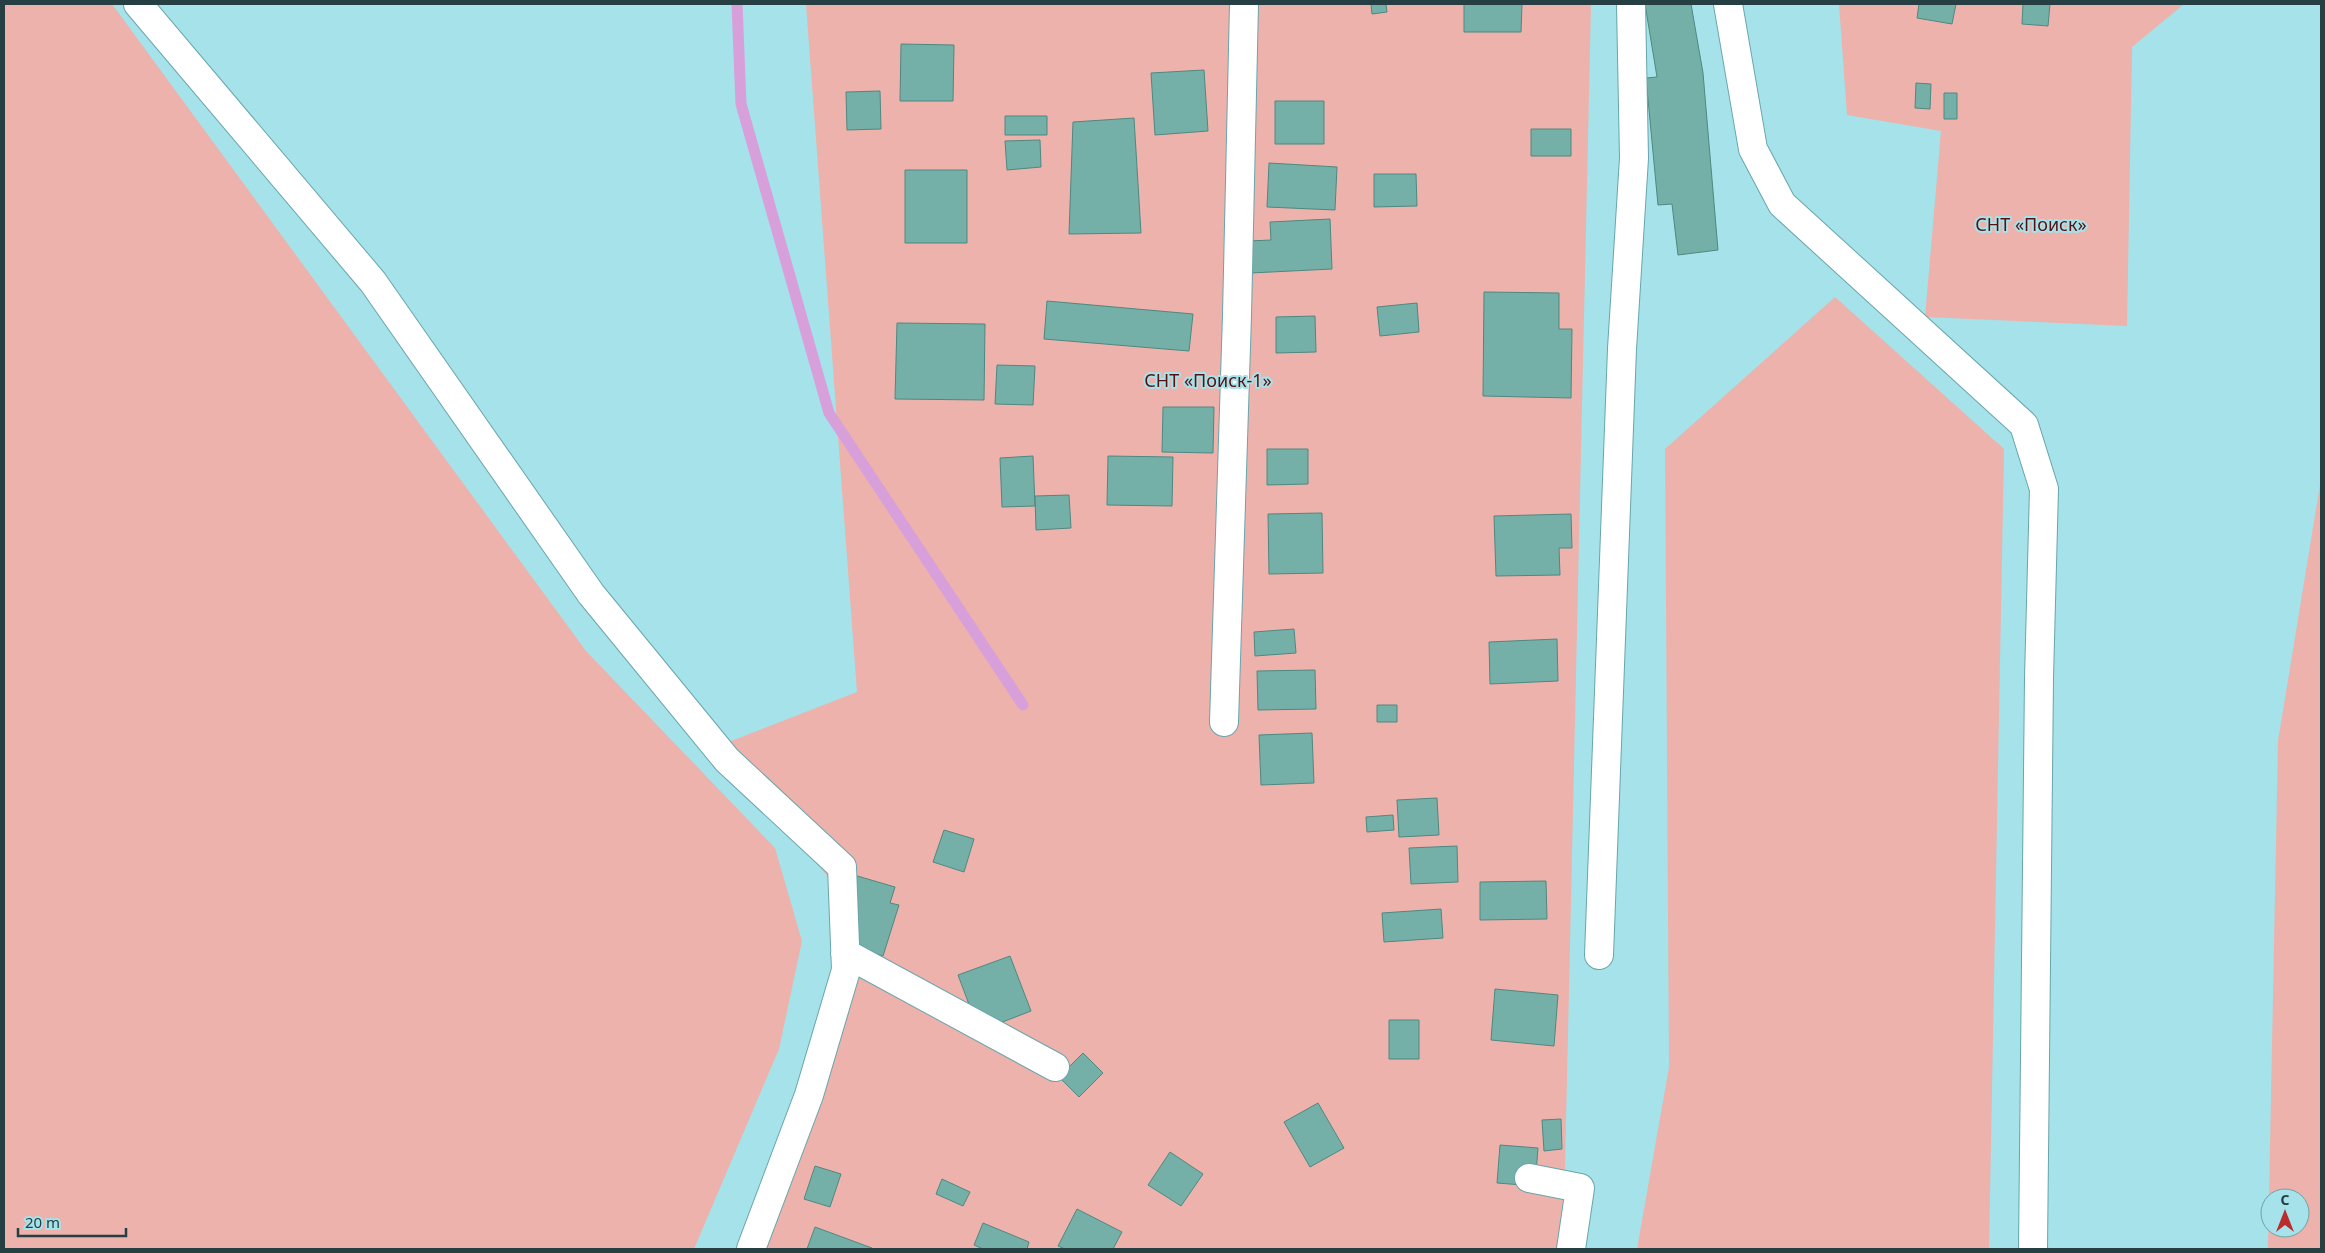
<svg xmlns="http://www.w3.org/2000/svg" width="2325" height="1253" font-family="'Noto Sans',sans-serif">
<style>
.green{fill:#edb2ac;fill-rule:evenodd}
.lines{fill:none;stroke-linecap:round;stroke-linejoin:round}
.stream{stroke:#d8a0da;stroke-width:11}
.building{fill:#75b0a8;stroke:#4e8881}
.minor-casing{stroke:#69a5ac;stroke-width:30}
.minor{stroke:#fff;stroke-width:28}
.labels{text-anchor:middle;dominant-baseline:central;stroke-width:4;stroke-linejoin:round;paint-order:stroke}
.park-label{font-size:18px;fill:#591011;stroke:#a5e2ea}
</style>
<rect width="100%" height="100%" fill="#a5e2ea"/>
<path class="green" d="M4 4H112L586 651 775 848 802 941 779 1049 694 1249H4Z
M806 4H1591L1564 1212 1557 1249H761L836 976 829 878 716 747 857 692Z
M1839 4H2184L2132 47 2127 326 1925 317 1941 131 1847 115Z
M1835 297 2004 449 1989 1249H1637L1669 1067 1665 449Z
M2321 479V1249H2268L2278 741ZM2270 1198H2300V1228H2270Z"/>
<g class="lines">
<path class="stream" d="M737 4 741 104 829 413 1023 705"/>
</g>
<path class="building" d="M1371 4H1386L1387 12 1372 14Z
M1464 4H1522L1521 32H1464Z
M1645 4H1691L1703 73 1718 250 1678 255 1672 204 1658 205 1646 78 1657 77Z
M1919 4H1956L1952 24 1917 18Z
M2023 4H2050L2048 26 2022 24Z
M901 44 954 45 953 101H900Z
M1204 70 1208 131 1155 135 1151 73Z
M1916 83 1931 84 1930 109 1915 108Z
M880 91 881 129 847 130 846 92Z
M1944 93H1957V119H1944Z
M1275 101H1324V144H1275Z
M1005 116H1047V135H1005Z
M1134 118 1141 233 1069 234 1073 122Z
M1531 129H1571V156H1531Z
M1040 140 1041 167 1007 170 1005 141Z
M1269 163 1337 167 1335 210 1267 207Z
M905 170H967V243H905Z
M1374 174H1416L1417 206 1374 207Z
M1330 219 1332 269 1251 273 1249 241 1271 240 1270 222Z
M1484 292 1559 293V329H1572L1571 398 1483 396Z
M1047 301 1193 314 1189 351 1044 339Z
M1417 303 1419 332 1380 336 1377 307Z
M1315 316 1316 352 1276 353V317Z
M897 323 985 324 984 400 895 399Z
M997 365 1035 366 1033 405 995 404Z
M1163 407H1214L1213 453 1162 452Z
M1267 449H1308V484L1267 485Z
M1033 456 1035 506 1002 507 1000 458Z
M1108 456 1173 457 1172 506 1107 505Z
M1069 495 1071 528 1036 530 1035 496Z
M1322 513 1323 573 1269 574 1268 514Z
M1571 514 1572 548H1559L1560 575 1496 576 1494 516Z
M1294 629 1296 653 1255 656 1254 632Z
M1557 639 1558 681 1490 684 1489 642Z
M1315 670 1316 709 1258 710 1257 671Z
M1377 705H1397V722H1377Z
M1312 733 1314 783 1261 785 1259 735Z
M1437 798 1439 835 1399 837 1397 800Z
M1393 815 1394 830 1367 832 1366 817Z
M944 830 974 839 964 872 933 862Z
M1457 846 1458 882 1411 884 1409 848Z
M854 875 895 887 890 903 899 905 883 956 834 941Z
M1546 881 1547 919 1480 920V882Z
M1441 909 1443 938 1384 942 1382 913Z
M1010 956 1031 1011 979 1031 958 975Z
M1495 989 1558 995 1554 1046 1491 1040Z
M1389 1020H1419V1059H1389Z
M1083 1053 1103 1073 1079 1097 1059 1077Z
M1318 1103 1344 1148 1310 1167 1284 1122Z
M1561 1119 1562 1149 1544 1151 1542 1120Z
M1500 1145 1538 1148 1535 1186 1497 1183Z
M1170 1152 1203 1174 1181 1206 1148 1185Z
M815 1166 841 1174 830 1207 804 1199Z
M942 1179 970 1192 963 1206 936 1194Z
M1077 1209 1122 1232 1113 1249H1065L1058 1246Z
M983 1223 1029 1242 1027 1249H983L974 1245Z
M815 1227 872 1248V1249H807Z"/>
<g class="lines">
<g class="minor-casing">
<path id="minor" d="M138 4 373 282 591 594 727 760 842 867 846 970 809 1095 751 1249
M1728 4 1753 149 1782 204 2024 425 2044 489 2039 678 2033 1249
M1224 722 1237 315 1244 4
M845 953 1055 1067
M1599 955 1622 349 1634 158 1631 4
M1529 1178 1580 1188 1571 1249"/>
</g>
<use href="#minor" class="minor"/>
</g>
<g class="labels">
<g class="park-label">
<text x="2031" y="224">СНТ «Поиск»</text>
<text x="1208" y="380">СНТ «Поиск-1»</text>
</g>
</g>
<rect width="2325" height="1253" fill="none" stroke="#263f42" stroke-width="10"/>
<g transform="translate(2285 1213)"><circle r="24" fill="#a5e2ea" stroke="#72a1a7"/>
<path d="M0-4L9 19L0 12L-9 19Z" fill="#bb2c2e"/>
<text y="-8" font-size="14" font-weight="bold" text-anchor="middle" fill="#263f42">С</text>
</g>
<path d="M18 1228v8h108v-8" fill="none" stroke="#263f42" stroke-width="2.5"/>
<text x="25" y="1228" font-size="15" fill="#263f42" stroke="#a5e2ea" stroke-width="4" paint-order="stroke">20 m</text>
</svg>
